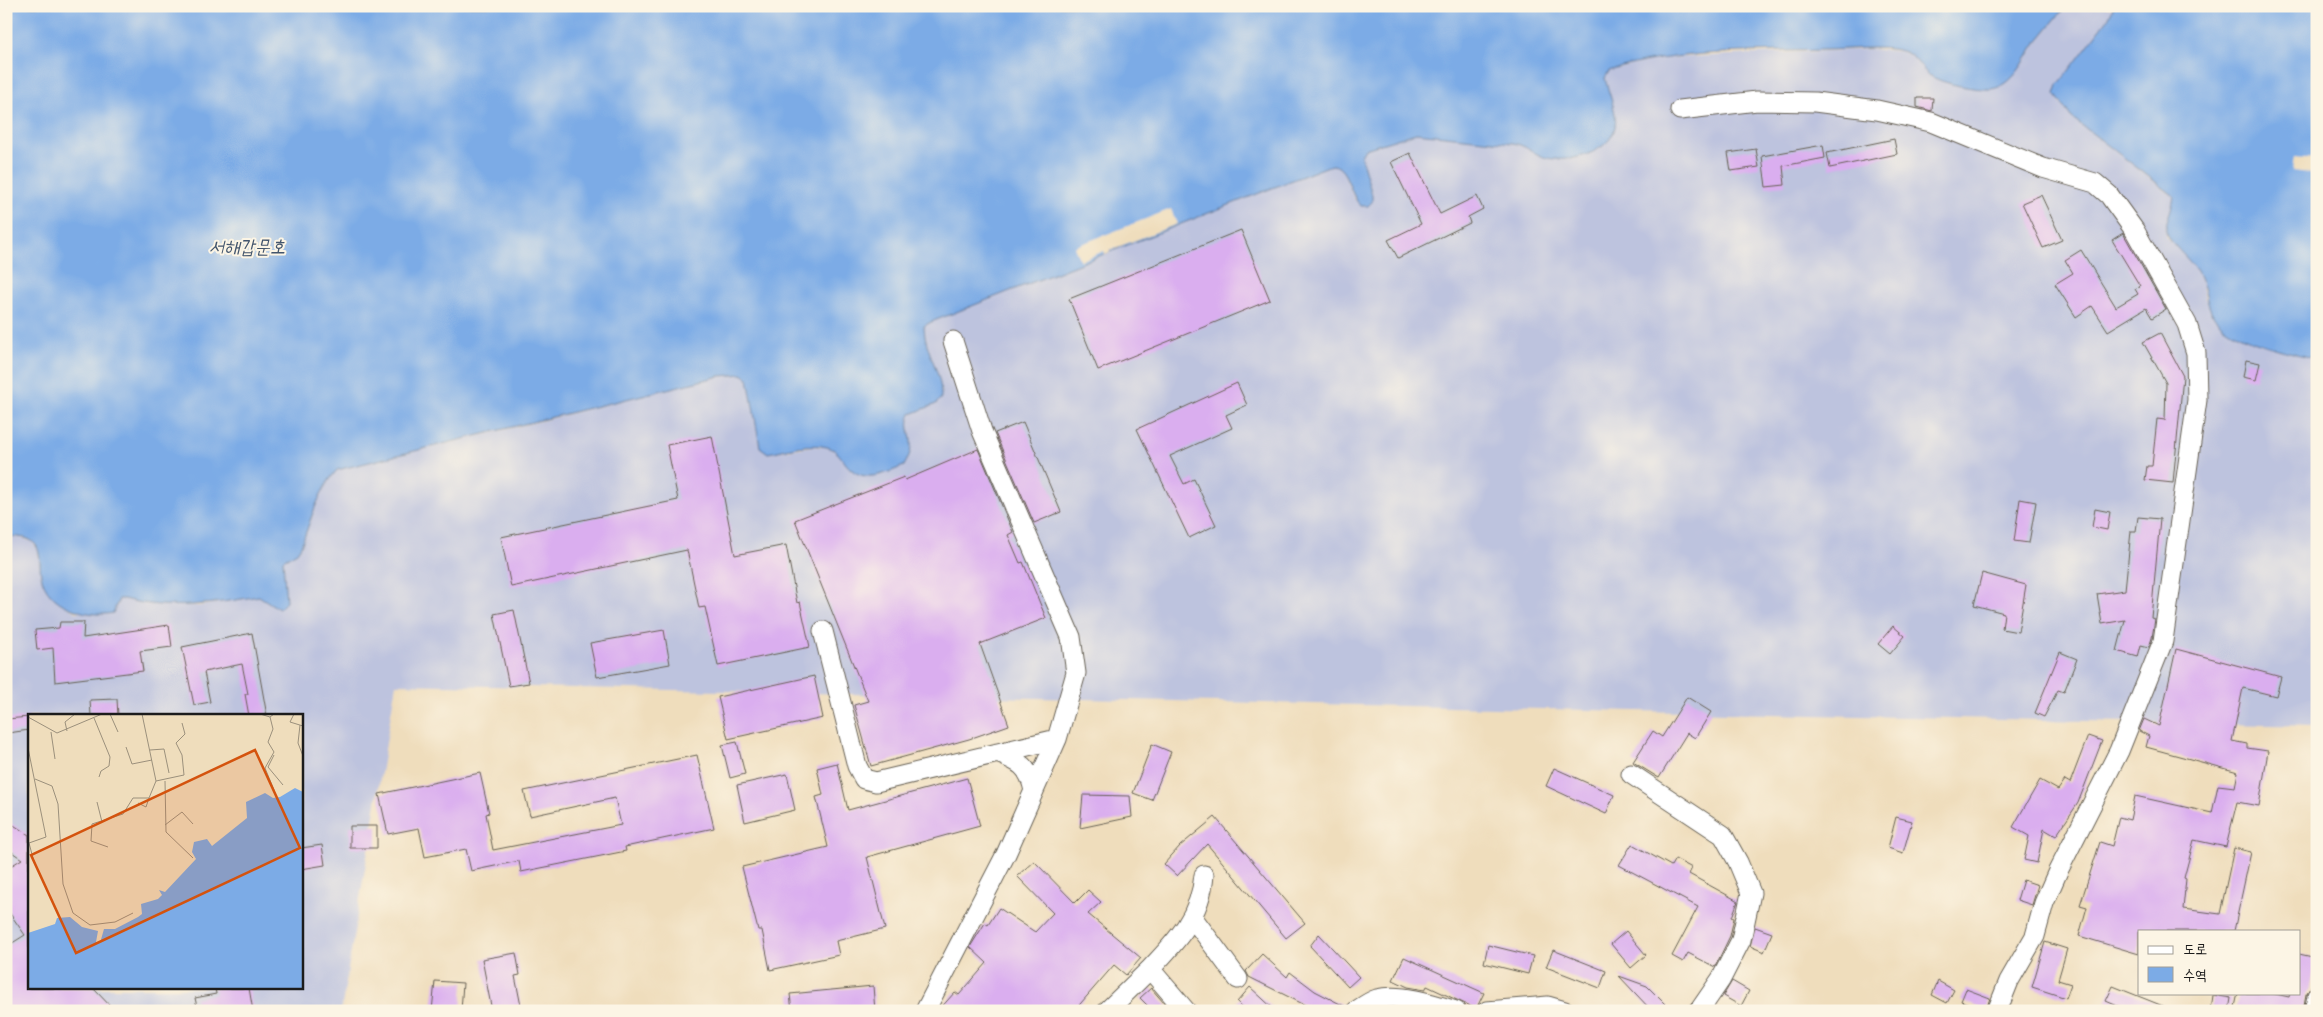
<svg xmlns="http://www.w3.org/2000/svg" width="2323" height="1017" font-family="Mynerve,'Poor Story',sans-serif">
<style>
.industrial{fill:#bdc3de;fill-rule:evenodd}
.water{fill:#7cabe6;stroke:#4c6481}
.pier{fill:#efddbc}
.building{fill:#daaeef}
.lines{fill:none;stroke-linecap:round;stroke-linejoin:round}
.minor-casing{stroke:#666054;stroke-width:21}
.minor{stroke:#fff;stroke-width:19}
.labels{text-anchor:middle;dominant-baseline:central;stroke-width:4;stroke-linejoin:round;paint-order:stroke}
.water-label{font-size:19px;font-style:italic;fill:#42556d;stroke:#fcf5e5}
.inset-road{fill:none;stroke:#9b907c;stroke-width:1}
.view{fill:#d4530e;fill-opacity:0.15;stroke:#d4530e;stroke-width:2.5}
.inset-edge{fill:none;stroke:#1c1c1c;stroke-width:2.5}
</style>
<rect width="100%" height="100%" fill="#fcf5e5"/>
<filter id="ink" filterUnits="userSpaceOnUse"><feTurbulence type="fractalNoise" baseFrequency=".02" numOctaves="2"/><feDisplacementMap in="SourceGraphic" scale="10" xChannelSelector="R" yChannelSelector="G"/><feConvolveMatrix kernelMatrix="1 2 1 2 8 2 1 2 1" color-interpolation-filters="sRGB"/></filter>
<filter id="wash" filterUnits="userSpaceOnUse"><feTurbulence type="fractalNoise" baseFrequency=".0096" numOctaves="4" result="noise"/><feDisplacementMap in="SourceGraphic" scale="20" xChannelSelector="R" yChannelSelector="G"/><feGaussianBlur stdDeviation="1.12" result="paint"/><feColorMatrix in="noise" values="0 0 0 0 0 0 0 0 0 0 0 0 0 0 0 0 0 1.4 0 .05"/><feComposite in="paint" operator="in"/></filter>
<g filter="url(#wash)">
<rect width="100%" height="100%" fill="#efddbc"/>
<path class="industrial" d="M2066 6 2113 8 2108 19 2095 36 2058 100 2071 117 2174 197 2173 208 2165 227 2167 237 2194 266 2200 276 2205 298 2260 344 2317 359V726L396 684 341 1011H6V536L22 538 33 542 38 550 41 577 49 590 62 604 76 612H89L117 606 119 599H124L172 605 199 606 259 596 273 605 285 591 283 560 297 552 301 547 319 498 327 480 337 470 553 418 674 387 720 376 742 374 748 378 750 385 760 446 768 453 812 446 828 447 841 455 852 470 904 466 911 447 908 419 911 414 936 404 942 391 924 334V326L931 322 1331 165H1336L1342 169 1355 200 1372 195 1361 156 1365 149 1416 133 1513 143 1526 145 1535 152 1614 115 1605 78 1609 71 1660 58 1869 49 1901 51 1915 57 1920 65 2024 63 2034 46ZM29 716H301V988H29Z"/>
<path class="water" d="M6 6H2066C2056 19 2045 31 2035 44 2024 60 2014 86 1991 89 1976 90 1942 84 1929 75 1918 66 1916 55 1902 51 1879 45 1846 50 1822 50 1752 53 1676 49 1609 71L1605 78C1608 92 1618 113 1615 127 1610 153 1570 163 1547 158 1535 155 1526 145 1513 143L1416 133 1365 149 1361 156 1372 195V202L1368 206H1361C1349 195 1348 164 1331 165L931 322 924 326C924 351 943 373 941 398L936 404 911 414C905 426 912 434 911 446 911 453 907 460 904 466 889 472 867 483 852 470 842 462 840 450 827 447 808 442 786 450 768 453L760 447 748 378 742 374 720 376 337 470C318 491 311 520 301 546L297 552 283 560 286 602 279 609 259 596C214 604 168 611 124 599H119L113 613C86 618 47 606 41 575 39 565 42 549 33 542 26 536 14 537 6 536Z
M2112 6H2317V359C2290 352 2232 340 2215 318 2206 305 2206 289 2199 275 2193 260 2163 240 2166 226 2168 215 2173 207 2174 196L2071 117 2055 94 2058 85 2108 19 2113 8Z"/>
<path class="pier" d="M2294 157 2317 159V174L2292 171Z
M1171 209 1177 224 1110 250V252L1105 254 1104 251 1080 261 1074 247Z"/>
<g id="blocks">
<path class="building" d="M1917 98H1933L1932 111 1917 107Z
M1894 139 1897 154 1830 168 1827 153Z
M1823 145 1825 158 1783 166 1785 185 1766 187 1762 156Z
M1756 149 1759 167 1731 171 1728 153Z
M1410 153 1440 214 1477 196 1483 209 1468 217 1470 223 1398 258 1388 240 1421 224 1391 162Z
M2041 195 2062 240 2043 248 2022 203Z
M1241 230 1270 300 1098 370 1069 299Z
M2123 233 2166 309 2152 318 2146 308 2108 331 2092 306 2076 317 2055 284 2073 273 2065 260 2081 250 2116 307 2138 294 2135 289 2140 286 2112 240Z
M2160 333 2183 376 2173 483 2145 480 2147 466H2152L2157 419 2165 420 2166 383 2143 342Z
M2246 360 2260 363 2256 380 2243 377Z
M1237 383 1247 405 1226 415 1232 428 1170 456 1184 484 1194 479 1216 525 1189 538 1137 429Z
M1023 422 1061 512 1034 523 995 433Z
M712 436 735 555 786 545 797 603 800 602 810 647 718 666 705 607 699 608 687 550 511 587 501 537 678 500 667 445Z
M978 449 1013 532 1008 535 1020 563 1023 562 1046 618 980 644 1009 725 969 739 871 766 854 705 868 701 795 520 904 477 905 480Z
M2020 499 2036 502 2029 543 2014 541Z
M2095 509 2110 512 2107 530 2092 527Z
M2138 517 2160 519 2151 618 2155 619 2152 638 2149 647 2141 645 2138 657 2117 651 2125 620 2102 624 2097 594 2125 590 2131 531H2136Z
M1982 573 2026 585 2018 632 2002 629 2004 613 1974 605Z
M514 610 529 683 509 686 494 614Z
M60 622H84L83 638 169 625 172 647 140 651 143 671 55 682 53 648 37 650 35 630 59 628Z
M1893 626 1905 636 1890 654 1878 644Z
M664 630 670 664 597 677 590 643Z
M252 633 267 716H249L245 694H248L242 664 204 672 210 702 194 705 182 647Z
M2176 649 2281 677 2276 696 2243 688 2232 741 2247 744V748L2268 751 2259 806 2237 802 2226 847 2194 840 2184 878 2186 879 2183 909 2220 914 2234 848 2251 852 2234 931H2139V954L2079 936 2087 907 2080 905 2100 842 2112 846 2119 817 2130 820 2135 796 2212 813 2218 785 2235 787 2238 772 2146 747 2149 736 2139 731 2144 719 2159 726Z
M2060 652 2077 659 2064 692 2058 690 2044 717 2035 713Z
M814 676 823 718 728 739 718 697Z
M1687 697 1711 712 1695 738 1687 733 1659 778 1633 762 1653 731 1662 737Z
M117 699 118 716H91L90 700Z
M29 717V730L8 733 7 719Z
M2088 736 2102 741 2078 803 2056 836 2044 829 2037 863 2024 860 2029 836 2013 827 2040 780 2058 790 2065 780 2070 783Z
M737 742 745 774 730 778 722 745Z
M1152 744 1171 752 1152 800 1133 793Z
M697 755 714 828 625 847 626 851 521 872 519 861 471 871 466 849 425 857 419 828 388 834 379 794 480 773 489 813 486 814 493 850 621 825 615 798 530 816 524 791Z
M837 763 848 810 967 778 980 826 867 857 885 929 836 941 839 955 770 970 762 930H758L742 867 828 847 816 797 823 795 817 768Z
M1554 768 1614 795 1606 814 1546 786Z
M787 774 795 810 745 822 737 785Z
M1083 795 1130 796 1132 817 1080 828Z
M1215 817 1305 923 1286 938 1207 844 1177 876 1164 864 1180 846Z
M1896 817 1912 821 1903 853 1888 848Z
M6 820 29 835V988H93L115 1011H6V947L25 935 6 908V869L22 859 6 848Z
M350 826H377V848H350Z
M1632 844 1671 866 1675 859 1692 868 1689 874 1738 901 1732 917 1734 918 1730 936 1715 967 1688 953 1683 962 1672 956 1698 907 1619 865Z
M322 845 325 865 301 869V848Z
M1034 861 1075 903 1088 890 1101 902 1088 914 1141 958 1126 975 1114 965 1074 1011H938L955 992 959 995 987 963 970 947 985 923 988 925 999 908 1035 932 1053 913 1017 876Z
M2023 880 2038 885 2032 905 2017 900Z
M1755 927 1772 933 1764 952 1750 946Z
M1626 931 1646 955 1631 968 1611 944Z
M1319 934 1359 977 1348 987 1310 946Z
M2045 942 2067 949 2058 980 2071 984 2066 998 2032 987Z
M1488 945 1533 956 1528 974 1484 963Z
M1553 950 1606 971 1600 988 1546 967Z
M516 953 520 975 515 976 522 1011H492L482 959Z
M1262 954 1287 977 1290 972 1315 991 1346 1007 1345 1011H1317L1249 977 1246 971Z
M2299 954 2317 958 2311 987 2306 994 2303 1011H2257L2235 1007 2238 993H2271L2289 997 2290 993H2299Z
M1404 957 1484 993 1476 1009 1427 986 1425 990 1408 987 1393 980Z
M1619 976 1647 986 1672 1011H1652Z
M435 981 463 983 461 1011H432Z
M1732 981 1749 991 1741 1006 1723 996Z
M1938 981 1954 990 1947 1003 1932 995Z
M873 986 875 1011H792L790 994Z
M2113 986 2173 1010V1011H2129L2106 1001Z
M1250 987 1276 1011H1247L1237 1002Z
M215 988H249L253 1011H220L219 1008 198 1011 195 998 216 994Z
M1151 988 1171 1011H1153L1140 998Z
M1966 989 1990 998 1986 1010 1961 1001Z
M2213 995 2231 998 2229 1011H2211Z"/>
</g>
</g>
<g filter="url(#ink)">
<use href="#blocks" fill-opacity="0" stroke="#666054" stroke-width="1"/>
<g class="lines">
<g class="minor-casing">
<path id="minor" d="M1680 110 1757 101 1815 102 1877 110 1931 122 2043 168 2095 183 2109 195 2135 231 2187 324 2196 353 2197 400 2163 641 2119 751 2058 871 2044 903 2035 936 2009 981 1997 1011
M823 631 857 766 864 779 876 782 1057 739
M997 753C1020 762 1029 766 1034 791
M1631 774 1723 835 1738 862 1751 893 1741 940 1721 979 1699 1011
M1193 918 1238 979
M1150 969C1177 941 1201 915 1204 875
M925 1011 1006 854 1057 739 1076 673 1071 637 982 431 953 341
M1107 1011 1150 969 1186 1011
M1356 1011C1362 1007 1370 1001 1377 999 1400 993 1434 1004 1456 1011
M1487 1011 1548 1006 1565 1011
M2314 1011 2317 996"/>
</g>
<use href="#minor" class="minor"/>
</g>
</g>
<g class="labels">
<g class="water-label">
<text x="247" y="247">서해갑문호</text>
</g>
</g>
<g transform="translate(28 714)">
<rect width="275" height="275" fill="#efddbc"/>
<path d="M267 74 275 78V275H0V219L27 210 29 204 42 203 54 213 70 217 68 228 72 229 76 215H87L110 203 114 200 113 190 130 185 134 181 131 176 137 178 168 145 164 138 166 128 179 125 184 132 219 104 218 88 237 79 245 84 252 83Z" fill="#7cabe6"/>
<path class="inset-road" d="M82 0 90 18M232 0 242 3 246 0M266 0 262 8 275 12M0 3 29 19 74 0M242 3 245 15 240 28 246 38 237 54 246 76M66 4 82 43 81 52 73 57 71 63M272 11 270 29 275 42M39 17 37 8 47 0M23 18 27 45M98 33 104 50 124 46M0 34 18 123 1 129 6 148M122 36 136 35 141 59M246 41 240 53 255 71M7 65 24 72 30 90 35 170 45 199 62 211 87 208 105 199M128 67 156 61 154 41 148 29 157 20 154 9M137 67 138 118 165 144M69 88 74 108M110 89 118 93 121 84M137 111 154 98 165 110M80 133 63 127 64 110 95 100 105 84H121L128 67 114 0"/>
<path class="view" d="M227 36 272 134 48 239 3 141Z"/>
<rect width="275" height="275" class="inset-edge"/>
</g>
<rect width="2323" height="1017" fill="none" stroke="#fcf5e5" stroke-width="25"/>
<rect x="2138" y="930" width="162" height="65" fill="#fcf5e5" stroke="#a29e95"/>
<rect x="2148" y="946" width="25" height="8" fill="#ffffff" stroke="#a29e95"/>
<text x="2183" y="954" font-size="15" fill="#1c1c1c">도로</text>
<rect x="2148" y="967" width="25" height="15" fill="#7cabe6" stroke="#a29e95"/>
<text x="2183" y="980" font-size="15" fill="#1c1c1c">수역</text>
</svg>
